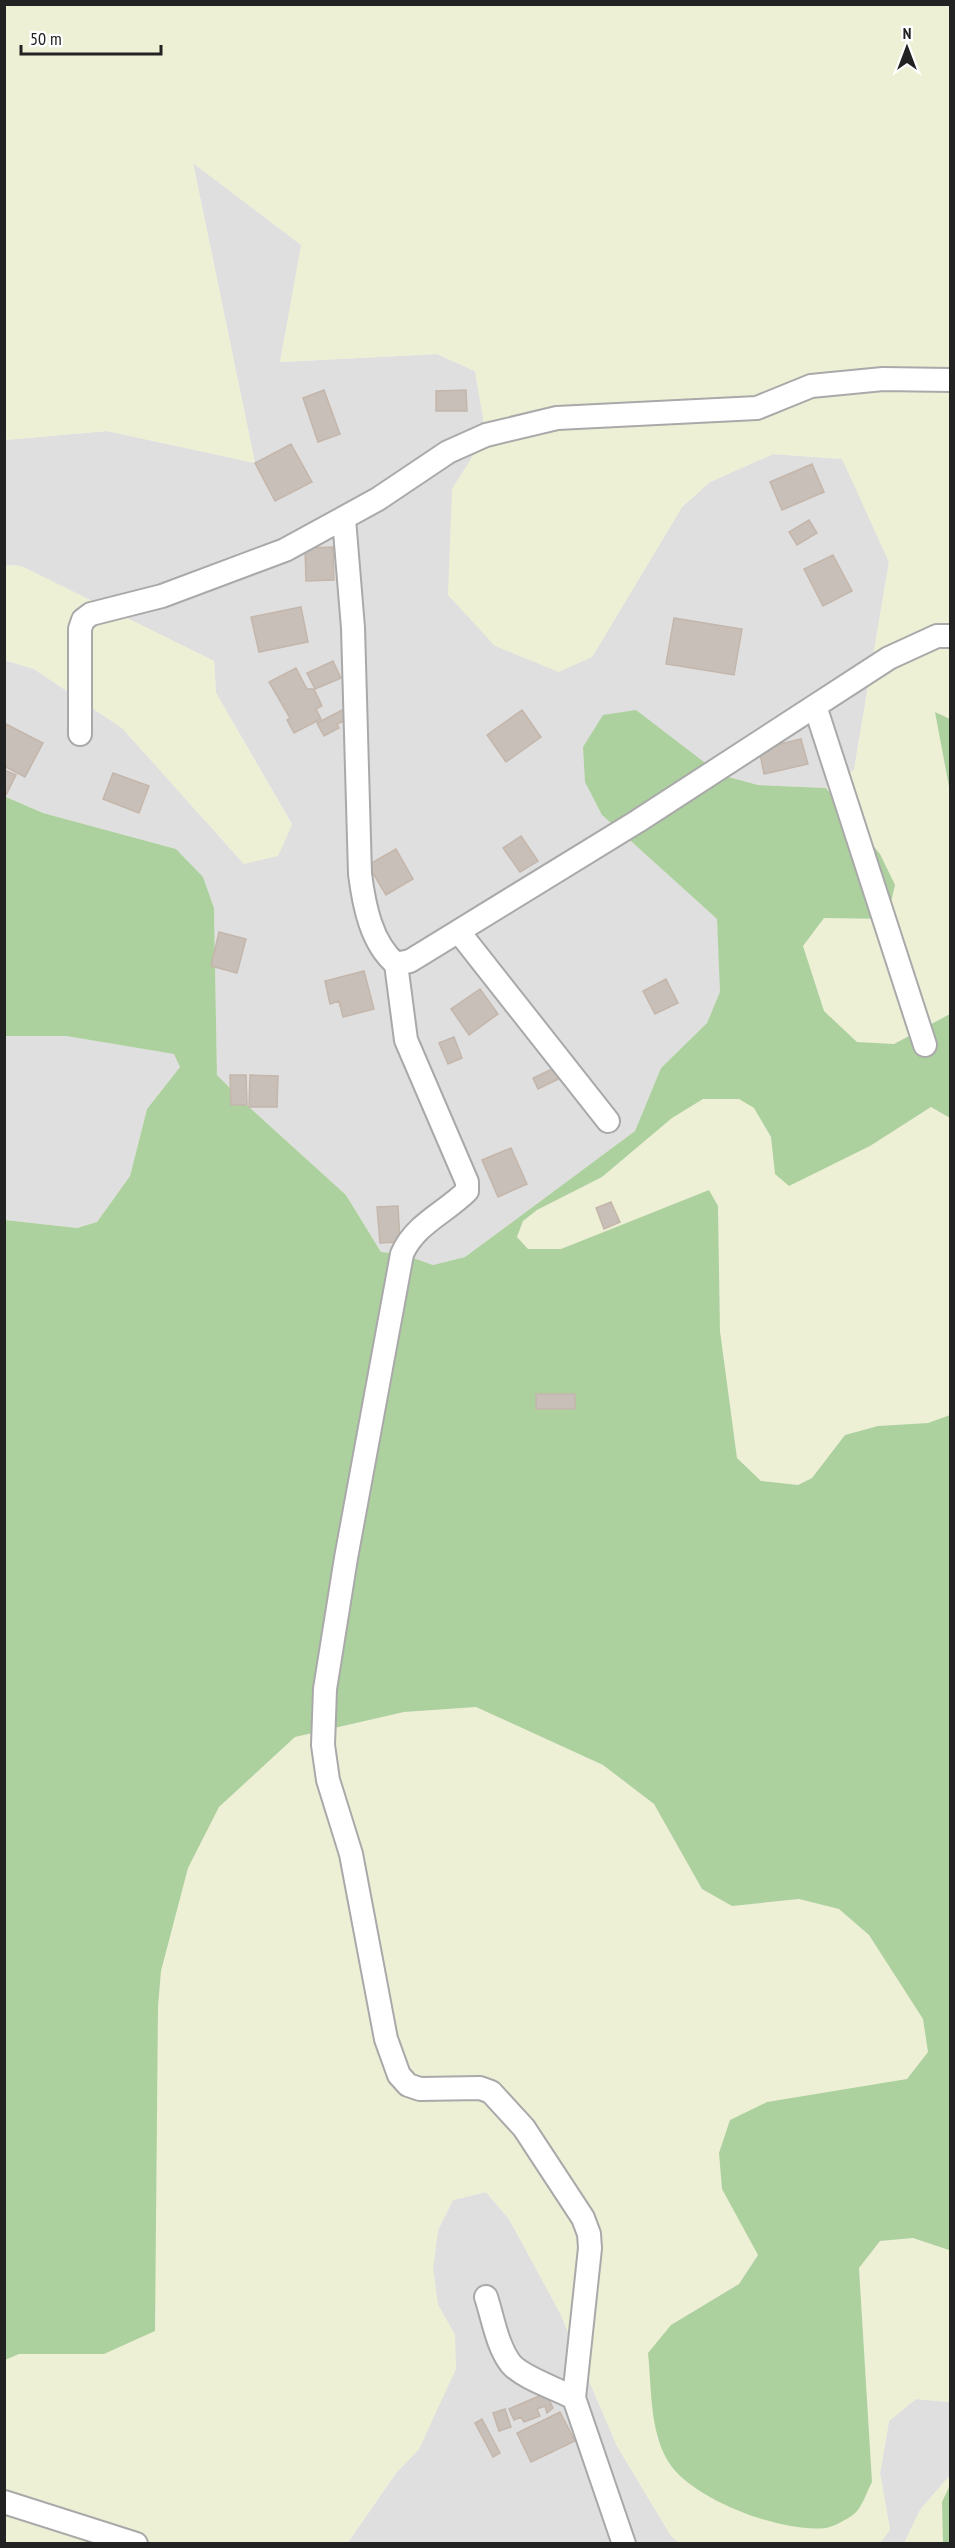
<svg xmlns="http://www.w3.org/2000/svg" width="955" height="2548" font-family="'PT Sans Narrow',sans-serif">
<style>
.residential{fill:#e0dfdf}
.farmland{fill:#eef0d5}
.forest{fill:#add19e}
.building{fill:#c7bfb8;stroke:#c4b6ab;stroke-width:1.5}
.lines{fill:none;stroke-linecap:round;stroke-linejoin:round}
.street-casing{stroke:#a9a9a9;stroke-width:26}
.street{stroke:#fff;stroke-width:22}
</style>
<rect width="100%" height="100%" fill="#f2efe9"/>
<path class="residential" d="M193 163 302 245 280 362 437 354 475 371 486 435 592 657 682 507 710 482 773 454 843 459 889 562 854 770 826 788 758 785 721 775 602 815 717 919 721 992 707 1023 661 1068 635 1131 465 1257 433 1265 402 1254 381 1252 346 1195 249 1107 217 1075 214 908 202 877 176 849 43 813 5 796 4 660 34 669 122 728 244 864 292 824 216 693 214 661 21 566 5 565V440L107 431 255 463Z
M5 1036H66L175 1054 180 1067 147 1109 130 1176 97 1222 77 1228 5 1220Z
M486 2192 509 2219 560 2313 617 2446 671 2536 680 2543 347 2544 396 2473 419 2449 455 2335 438 2305 433 2269 438 2230 453 2200Z
M916 2399 950 2402V2475L920 2510 904 2543H880L890 2530 880 2473 889 2421Z"/>
<path class="farmland" d="M5 5H950V719L935 712 950 792V1014L894 1044 857 1042 824 1011 803 946 824 918 887 919 880 854 826 788 854 770 889 562 842 459 773 454 710 482 682 507 592 657 559 672 495 646 448 595 452 489 486 435 475 371 437 354 280 362 301 245 193 163 255 463 107 431 5 440Z
M4 565 21 566 214 661 216 693 292 825 278 856 244 864 122 728 34 669 5 660Z
M703 1099H739L754 1108 771 1137 775 1174 870 1146 931 1107 950 1118V1415L928 1423 878 1426 845 1435 812 1478 798 1485 761 1481 737 1458 720 1331 718 1206 709 1190 561 1249H528L517 1237 523 1221 537 1210 602 1177 672 1118Z
M476 1707 603 1765 654 1804 702 1889 732 1906 800 1899 839 1909 869 1935 923 2019 928 2052 907 2079 767 2102 722 2189 758 2254 739 2284 671 2325 656 2436 673 2468 697 2490 872 2482 859 2268 880 2241 913 2238 950 2250V2402L916 2399 889 2421 880 2473 890 2530 880 2543 680 2544 671 2536 617 2446 560 2313 509 2219 486 2192 453 2200 438 2230 433 2269 438 2305 455 2335 456 2369 419 2449 396 2473 347 2543 5 2544V2360L19 2354H104L158 2007 161 1971 188 1868 219 1807 295 1737 404 1712Z
M950 2475V2485L942 2502 943 2543 904 2544 920 2510Z"/>
<path class="forest" d="M636 710 721 775 758 785 826 788 880 854 895 885 887 919 824 918 803 946 824 1011 857 1042 894 1044 950 1014V1118L931 1107 870 1146 789 1186 775 1174 771 1137 754 1108 739 1099H703L672 1118 602 1177 537 1210 523 1221 517 1237 528 1249H561L709 1190 718 1206 720 1331 737 1458 761 1481 798 1485 812 1478 845 1435 878 1426 928 1423 950 1415V2260L949 2250 913 2238 880 2241 859 2268 872 2482C867 2491 862 2508 854 2514 848 2519 833 2527 826 2528 783 2533 699 2502 672 2467 649 2436 652 2390 648 2353L671 2325 739 2284 758 2255 722 2189 719 2153 730 2120 767 2102 907 2079 928 2052 923 2019 869 1935 839 1909 799 1899 732 1906 702 1889 654 1804 603 1765 476 1707 404 1712 295 1737 219 1807 188 1868 161 1971 158 2007 155 2331 104 2354H19L5 2360V1220L77 1228 97 1222 130 1176 147 1109 180 1067 174 1054 66 1036H5L4 796 43 813 176 849 203 877 214 908 217 1075 249 1107 346 1195 381 1252 402 1254 433 1265 465 1257 635 1131 661 1068 707 1023 720 992 717 919 602 815 585 782 583 747 603 715Z
M935 712 950 719V792Z
M950 2485V2543H943L942 2502Z"/>
<path class="building" d="M324 390 340 434 318 442 303 398Z
M466 390 467 411H436V391Z
M291 444 312 482 275 501 255 463Z
M812 464 824 492 782 510 770 482Z
M809 520 817 533 797 545 789 532Z
M333 547 334 580 306 581 305 548Z
M833 555 852 591 823 606 804 569Z
M301 607 308 642 259 652 251 617Z
M674 618 742 629 734 675 666 664Z
M333 661 341 678 315 689 307 673Z
M296 668 307 689H314L322 706 316 709 321 719 294 733 287 720 290 718 269 682Z
M346 708 352 718 337 724 339 728 324 736 317 723Z
M522 710 541 737 506 762 487 735Z
M4 723 43 743 25 777 4 766Z
M801 739 808 764 764 774 759 749Z
M4 770 16 775 5 797H4Z
M113 773 149 786 139 813 103 799Z
M521 836 538 861 520 872 503 848Z
M396 849 413 879 386 895 368 865Z
M219 932 246 939 237 973 211 966Z
M364 971 374 1009 343 1017 339 1001 330 1004 325 981Z
M666 979 678 1003 655 1014 643 991Z
M480 989 498 1014 469 1035 451 1009Z
M454 1037 462 1058 448 1064 439 1043Z
M556 1067 561 1078 538 1089 533 1078Z
M230 1075H246L247 1105H231Z
M250 1075 278 1076 277 1107H249Z
M511 1148 527 1184 498 1197 482 1160Z
M611 1202 620 1222 604 1229 596 1208Z
M398 1206 400 1242 380 1243 377 1207Z
M536 1394H575V1409H536Z
M546 2393 553 2408 547 2413 545 2406 537 2409 540 2416 524 2422 521 2417 514 2420 509 2409Z
M505 2409 511 2427 499 2431 493 2413Z
M560 2412 575 2441 531 2462 517 2433Z
M482 2419 500 2453 493 2457 475 2423Z"/>
<g class="lines">
<g class="street-casing">
<path id="street" d="M344 519 353 628 360 874C364 905 371 943 396 964L406 1040 467 1182V1191C445 1213 415 1224 402 1254L346 1558 325 1689 323 1745 328 1780 351 1854 386 2039 399 2075 408 2085 420 2089 480 2088 491 2092 524 2128 583 2218 589 2234 590 2248 574 2398 624 2544
M815 706 925 1045
M80 734V629L83 620 91 614 162 596 285 550 378 499 448 452 486 435 557 418 757 408 811 386 883 379 950 380
M459 932 608 1121
M396 964 410 961 638 821 889 658 937 636H950
M486 2297C493 2318 497 2346 511 2364 523 2378 558 2389 574 2398
M4 2502 136 2544"/>
</g>
<use href="#street" class="street"/>
</g>
<rect width="955" height="2548" fill="none" stroke="#222222" stroke-width="12"/>
<g transform="translate(907 48)" stroke="#ffffff" stroke-width="4.5" paint-order="stroke">
<path d="M0-4.5L10 22L0 15L-10 22Z" fill="#222222"/>
<text y="-9" font-size="16" font-weight="bold" text-anchor="middle" fill="#222222">N</text>
</g>
<path d="M21 45v9h140v-9" fill="none" stroke="#222222" stroke-width="3"/>
<text x="30" y="45" font-size="18" fill="#222222" stroke="#ffffff" stroke-width="4.5" paint-order="stroke">50 m</text>
</svg>
